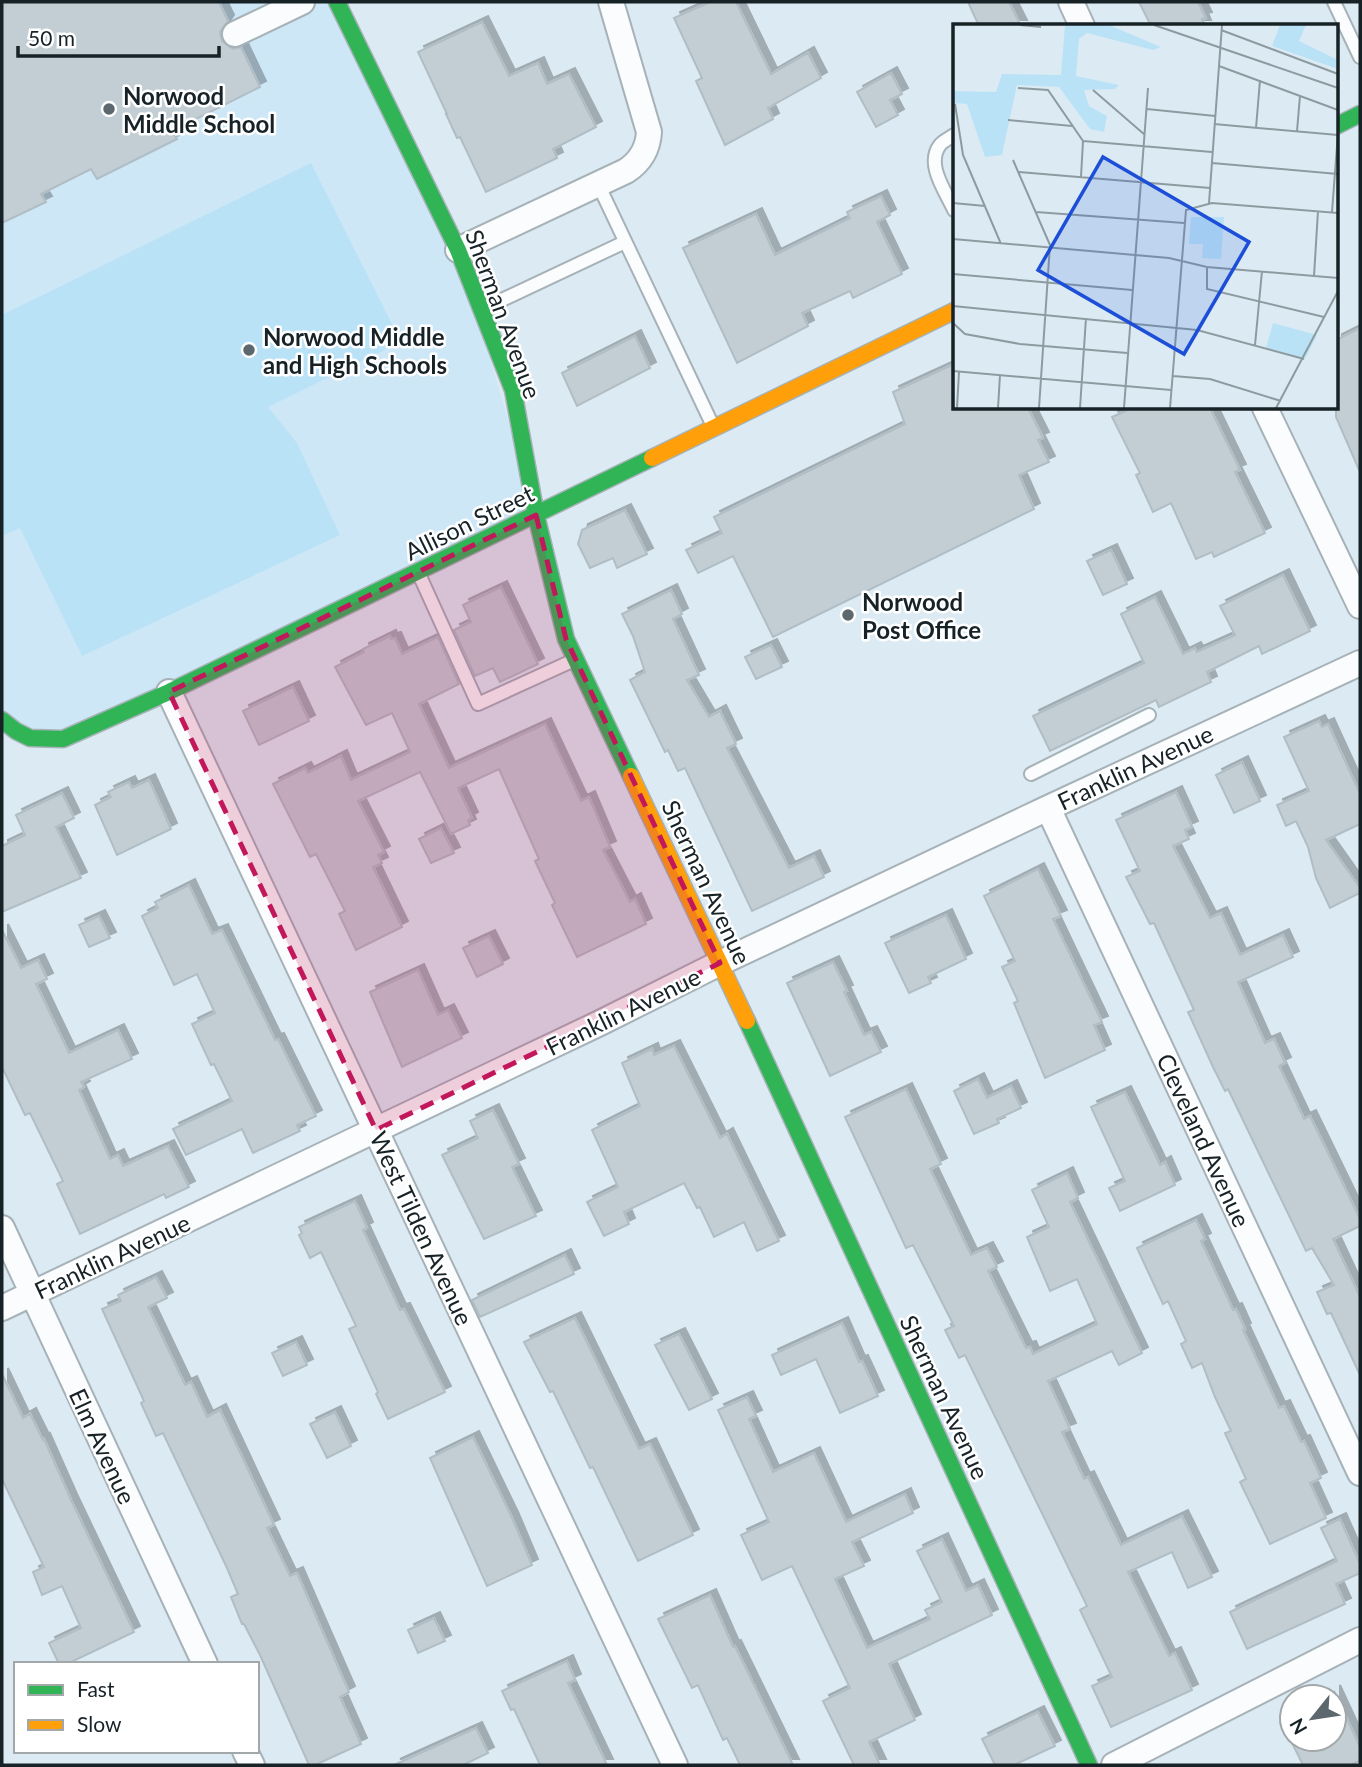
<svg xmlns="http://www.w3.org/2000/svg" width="1362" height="1767" font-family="Lato,sans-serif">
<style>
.built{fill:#cde7f6}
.green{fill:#bae2f6}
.building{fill:#c2ced4;stroke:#b1bdc4;stroke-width:2;filter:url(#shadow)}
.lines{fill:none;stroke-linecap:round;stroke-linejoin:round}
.lane-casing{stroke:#a6b2b8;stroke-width:16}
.street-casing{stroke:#a6b2b8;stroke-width:28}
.fast-casing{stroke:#a6b2b8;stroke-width:19}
.slow-casing{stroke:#a6b2b8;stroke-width:19}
.lane{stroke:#fafcfd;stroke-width:12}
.street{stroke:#fafcfd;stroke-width:24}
.fast{stroke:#30b455;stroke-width:16}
.slow{stroke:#ff9f0a;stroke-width:16}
.marked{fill:#c2185b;fill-opacity:0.2;stroke:#c2185b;stroke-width:5;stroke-dasharray:14 9;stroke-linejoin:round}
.poi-dot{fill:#5c686e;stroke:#fff;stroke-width:2.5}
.labels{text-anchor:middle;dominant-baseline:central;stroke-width:5;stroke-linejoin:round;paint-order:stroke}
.poi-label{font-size:24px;font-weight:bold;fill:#172227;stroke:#fff;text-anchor:start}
.street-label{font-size:24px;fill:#172227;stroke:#fff}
.inset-road{fill:none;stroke:#8d9ba1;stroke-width:2}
.view{fill:#1d4ed8;fill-opacity:0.15;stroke:#1d4ed8;stroke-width:3.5}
.inset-edge{fill:none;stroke:#172227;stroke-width:3.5}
</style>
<defs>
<filter id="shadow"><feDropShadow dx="6" dy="-6" stdDeviation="0" flood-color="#0004"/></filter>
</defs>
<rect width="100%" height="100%" fill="#dcebf3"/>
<path class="built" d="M2 2H337L458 250 536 515 63 739 2 720Z"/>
<path class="green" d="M311 163 401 342 268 407 297 443 340 535 82 656 20 528 2 536V315Z"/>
<path class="building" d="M2 2H219L228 21 220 32 222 41 233 49 241 47 260 87 172 131 177 139 97 179 91 169 41 194 46 202 2 223Z
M710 2H736L771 74 808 53 821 78 768 108 773 119 725 145 696 81 702 78 674 18Z
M968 2H1009L1021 26H979Z
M1139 2H1198L1206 18 1202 19 1205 26H1151Z
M482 22 509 76 538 63 547 84 569 74 596 127 553 149 557 158 486 192 460 137 457 138 446 114H447L418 52Z
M891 73 902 94 890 100 898 115 876 127 857 92Z
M881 196 890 215 877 222 902 274 853 298 850 291 802 313 808 326 737 363 683 248 756 214 775 255 850 218 847 212Z
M1360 328V472L1336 417V340Z
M635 336 650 368 577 406 562 373Z
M954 364V408H1028L1043 438 1038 440 1049 462 1019 475 1034 509 773 637 733 556 698 573 686 550 722 533 714 517 905 424 893 392Z
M1132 408H1210L1240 470 1235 472 1265 533 1214 557 1212 552 1196 559 1171 503 1153 512 1136 475 1140 473 1112 417Z
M625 510 647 554 617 568 613 558 590 568 578 544 582 530Z
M1111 550 1127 584 1103 595 1087 561Z
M1283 575 1310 631 1262 654 1259 646 1207 672 1211 682 1159 707 1156 700 1050 751 1033 716 1144 663 1121 614 1155 597 1183 654 1195 648 1197 652 1235 635 1220 606Z
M501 587 538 664 500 682 493 668 475 676 454 630 471 622 463 605Z
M671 590 682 614 673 619 699 675 687 680 709 717 720 711 736 744 727 748 789 868 814 856 824 877 752 911 685 768 678 771 668 750 665 752 630 680 645 672 633 636 622 614Z
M390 636 391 639 395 638 402 654 438 637 459 684 419 704 449 768 545 724 581 801 589 797 610 847 603 850 630 902 635 899 646 924 577 957 552 905 555 903 535 861 539 859 499 769 458 788 472 818 468 820 470 825 451 834 420 772 358 801 384 852 378 855 382 863 373 867 402 927 356 950 339 914 345 911 316 854 310 857 273 784 305 768 308 773 341 756 351 780 410 752 392 713 366 725 335 667 364 652 363 649Z
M771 645 782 667 756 679 745 657Z
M293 687 309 721 259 745 243 711Z
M1319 721 1322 727 1328 724 1360 794V824L1326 840 1360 888V893L1330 908 1316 878 1308 847 1296 821 1286 826 1277 805 1309 791 1284 737Z
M1242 762 1260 801 1234 813 1216 775Z
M149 780 171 829 117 855 95 805 111 797 108 792 129 782 132 788Z
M1176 792 1192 827 1185 830 1189 839 1173 846 1210 918 1221 913 1240 955 1283 935 1293 957 1238 982 1265 1043 1274 1039 1285 1063 1279 1066 1304 1119 1310 1116 1360 1219V1226L1333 1239 1360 1297V1375L1331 1313 1327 1314 1317 1292 1334 1285 1312 1248 1306 1251 1228 1089 1225 1091 1213 1067 1188 1012 1194 1010 1154 923 1150 924 1126 877 1140 871 1116 820Z
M62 793 74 818 56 827 81 878 2 912V846L25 835 16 815Z
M441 828 454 853 431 863 419 839Z
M1038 869 1061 916 1053 919 1102 1022 1094 1025 1105 1050 1045 1078 1014 1003 1018 1001 1002 967 1015 961 984 896Z
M189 885 212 934 222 930 275 1040 278 1039 316 1116 297 1125 300 1131 253 1153 242 1129 186 1155 173 1129 232 1101 214 1064 211 1065 192 1024 215 1013 197 974 174 985 142 916 158 908 155 902Z
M946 915 966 959 928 977 931 983 909 993 885 943Z
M99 916 110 938 89 947 79 925Z
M2 930 21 968 38 960 47 979 36 984 69 1053 118 1030 132 1059 81 1082 84 1087 79 1090 110 1159 118 1155 123 1166 168 1146 189 1187 166 1198 164 1194 80 1234 57 1184 63 1181 30 1113 25 1115 2 1067Z
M489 936 503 964 477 977 463 948Z
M833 962 847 991 844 992 864 1035 871 1032 881 1052 830 1076 787 983Z
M418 970 438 1015 448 1010 462 1038 402 1067 370 992Z
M674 1046 720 1138 727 1134 779 1241 757 1251 744 1222 714 1237 700 1207 697 1208 684 1183 624 1212 629 1224 604 1236 587 1202 618 1187 592 1130 640 1106 622 1063 652 1049 654 1055Z
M978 1079 987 1098 1011 1086 1021 1108 997 1119 999 1123 974 1134 954 1091Z
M906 1089 941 1164 930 1169 971 1255 987 1248 997 1267 988 1271 1026 1348 1030 1347 1033 1354 1097 1324 1077 1279 1050 1291 1027 1237 1049 1227 1032 1190 1067 1173 1078 1198 1070 1202 1142 1353 1119 1365 1112 1351 1048 1381 1070 1429 1062 1432 1084 1479 1088 1477 1121 1545 1182 1516 1212 1577 1188 1588 1172 1552 1128 1572 1169 1656 1175 1653 1192 1690 1111 1727 1092 1686 1112 1677 1080 1610 1087 1606 965 1355 959 1358 945 1330 954 1326 913 1245 906 1248 845 1117Z
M1125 1092 1160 1165 1165 1162 1175 1185 1120 1211 1109 1188 1125 1181 1091 1107Z
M493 1110 519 1164 512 1167 536 1216 484 1239 442 1155 478 1138 470 1121Z
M355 1201 367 1228 363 1230 400 1310 404 1309 445 1392 388 1419 376 1394 378 1392 349 1329 356 1326 321 1252 310 1258 299 1235 302 1233 299 1227Z
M1196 1220 1205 1239 1201 1241 1233 1310 1236 1309 1245 1329 1243 1330 1279 1408 1284 1406 1301 1442 1304 1441 1321 1478 1310 1483 1326 1518 1270 1544 1240 1482 1246 1479 1225 1433 1231 1431 1215 1397 1202 1363 1192 1368 1181 1344 1186 1341 1168 1301 1163 1304 1137 1248Z
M565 1255 574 1274 480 1317 472 1300Z
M156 1277 167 1298 148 1307 185 1385 191 1382 207 1417 220 1410 274 1525 267 1528 290 1576 297 1573 349 1692 340 1697 361 1744 315 1765H309L260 1655 244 1624H242L231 1597 238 1594 227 1568 163 1433 156 1436 141 1403 144 1401 102 1309 121 1301 118 1295Z
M575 1318 639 1449 650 1444 693 1535 638 1561 593 1467 590 1468 553 1391 550 1392 524 1342Z
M842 1323 859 1362 862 1361 878 1396 840 1413 816 1359 781 1375 772 1355Z
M679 1334 712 1399 689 1410 655 1345Z
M296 1342 307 1365 283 1376 272 1353Z
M2 1374 23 1418 30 1414 43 1440 44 1439 71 1500 134 1632 67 1664H59L49 1643 81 1628 62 1586 42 1595 33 1572 44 1567 2 1479Z
M747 1397 756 1416 749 1419 773 1472 814 1453 846 1522 905 1494 913 1513 852 1542 864 1566 835 1579 867 1648 930 1619 925 1610 942 1602 917 1551 942 1539 966 1591 978 1585 992 1615 889 1664 915 1720 869 1742 880 1765H854L823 1701 850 1688 792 1566 762 1580 741 1535 769 1522 718 1410Z
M335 1412 351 1446 327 1458 310 1424Z
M473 1437 513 1520 532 1565 487 1586 430 1458Z
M1340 1519 1360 1564V1573L1336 1584 1345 1604 1247 1649 1230 1612 1337 1561 1321 1528Z
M710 1595 733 1647 735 1646 793 1765H740L727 1738 723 1740 698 1685 692 1688 658 1619Z
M434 1618 445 1641 418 1653 408 1630Z
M567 1661 575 1680 568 1683 607 1765H540L514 1709 511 1710 502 1691Z
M1334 1691 1360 1747V1761L1350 1765H1303L1290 1739H1334Z
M1038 1712 1055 1746 1014 1765H995L982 1739Z
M476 1728 488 1753 463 1765H394Z"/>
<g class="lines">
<g class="lane-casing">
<path id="lane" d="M1334 2 1360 57
M954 135C950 138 943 141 940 145 925 164 946 192 954 210
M598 184 712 424
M485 308 625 242
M418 572 478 704 572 661
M1031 774 1149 715"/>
</g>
<g class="street-casing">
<path id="street" d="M1071 2 1082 26
M235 34 302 2
M458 250 626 171C640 162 648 149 649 132L611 2
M1265 408 1360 606
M169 692 675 1765
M1048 808 1360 1473
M2 1228 205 1664
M2 1308 600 1023 720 963 1048 808 1360 663
M245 1751 252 1765
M1114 1765 1360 1640"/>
</g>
<g class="fast-casing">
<path id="fast" d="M337 2 458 250 513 390 536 515 566 639 631 776
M1336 126 1360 114
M2 720 16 731 30 738 63 739 169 692 652 458
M747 1021 1089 1765"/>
</g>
<g class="slow-casing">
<path id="slow" d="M652 458 954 311
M631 776 747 1021"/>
</g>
<use href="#lane" class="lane"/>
<use href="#street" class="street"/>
<use href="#fast" class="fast"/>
<use href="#slow" class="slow"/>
</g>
<path class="marked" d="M536 515 566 639 720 963 376 1130 169 692Z"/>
<g class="poi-dot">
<circle cx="109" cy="109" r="7"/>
<circle cx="249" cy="350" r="7"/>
<circle cx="848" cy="615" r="7"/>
</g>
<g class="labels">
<g class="poi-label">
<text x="123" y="95">Norwood<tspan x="123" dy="28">Middle School</tspan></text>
<text x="263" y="336">Norwood Middle<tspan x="263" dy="28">and High Schools</tspan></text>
<text x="862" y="601">Norwood<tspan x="862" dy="28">Post Office</tspan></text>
</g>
<g class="street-label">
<text transform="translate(504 314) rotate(70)">Sherman Avenue</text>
<text transform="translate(469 522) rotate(-26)">Allison Street</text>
<text transform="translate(1135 767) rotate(-25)">Franklin Avenue</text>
<text transform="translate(707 882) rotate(65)">Sherman Avenue</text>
<text transform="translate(623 1011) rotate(-26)">Franklin Avenue</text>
<text transform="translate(1204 1140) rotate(65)">Cleveland Avenue</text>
<text transform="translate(422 1228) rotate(65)">West Tilden Avenue</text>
<text transform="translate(112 1256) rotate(-25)">Franklin Avenue</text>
<text transform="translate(945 1397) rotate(65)">Sherman Avenue</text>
<text transform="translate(103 1446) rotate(65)">Elm Avenue</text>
</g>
</g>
<g transform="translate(953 24)">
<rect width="385" height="385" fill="#dcebf3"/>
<path d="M112 1H156L208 23 200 26 134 9 126 15 123 52 166 61 162 65 131 66 136 82 154 92 151 108 137 105 106 63 64 61 49 131 32 133 14 80 0 79V67L43 68 49 50 108 51ZM327 1H353L346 17 385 36V45L319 22ZM238 193H271L268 235 249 234 250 220H236ZM320 299 364 311 352 335 313 324Z" fill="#bae2f6"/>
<path class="inset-road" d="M67 1 88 3M201 1 385 64M268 6 385 50M266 42 385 86M65 64 95 66 130 117 128 153M140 66 192 111M2 80 10 131 48 220M194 85 262 92M55 96 119 102M261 100 385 111M303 104 307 56M344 107 347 72M130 117 259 128M60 136 97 221 86 384M259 139 385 150M66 148 257 164M0 179 32 182M256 179 269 1M83 188 231 199M379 188 385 109M0 215 216 234 254 243 385 254M254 243V265L371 293M0 250 179 266M361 252 365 187M0 282 244 306 351 335M0 299 12 310 67 320 174 329M302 321 309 247M0 347 218 366M220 352 257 355 328 377M4 384 6 348M45 384 47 351M127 384 133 294M171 384 195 64M217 384 233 186 259 179 385 189M323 384 385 267"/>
<path class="view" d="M150 133 296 218 231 330 85 246Z"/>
<rect width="385" height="385" class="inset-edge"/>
</g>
<rect width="1362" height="1767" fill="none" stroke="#172227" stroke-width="7"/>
<rect x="14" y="1662" width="245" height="91" fill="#ffffff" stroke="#a2a7a9" stroke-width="2"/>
<rect x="28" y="1685" width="35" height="10" fill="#30b455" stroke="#a2a7a9" stroke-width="2"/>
<text x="77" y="1697" font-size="21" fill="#172227">Fast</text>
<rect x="28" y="1720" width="35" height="10" fill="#ff9f0a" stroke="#a2a7a9" stroke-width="2"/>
<text x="77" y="1732" font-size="21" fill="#172227">Slow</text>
<g transform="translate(1313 1718) rotate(240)"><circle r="33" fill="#ffffff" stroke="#a2a7a9" stroke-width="2"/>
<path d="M0-5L12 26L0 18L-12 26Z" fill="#5c686e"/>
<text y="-10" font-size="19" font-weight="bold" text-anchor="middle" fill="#172227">N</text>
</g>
<path d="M18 46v10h201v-10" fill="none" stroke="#172227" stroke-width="3.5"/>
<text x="28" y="46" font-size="21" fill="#172227" stroke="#ffffff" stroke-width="5" paint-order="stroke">50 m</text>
</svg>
